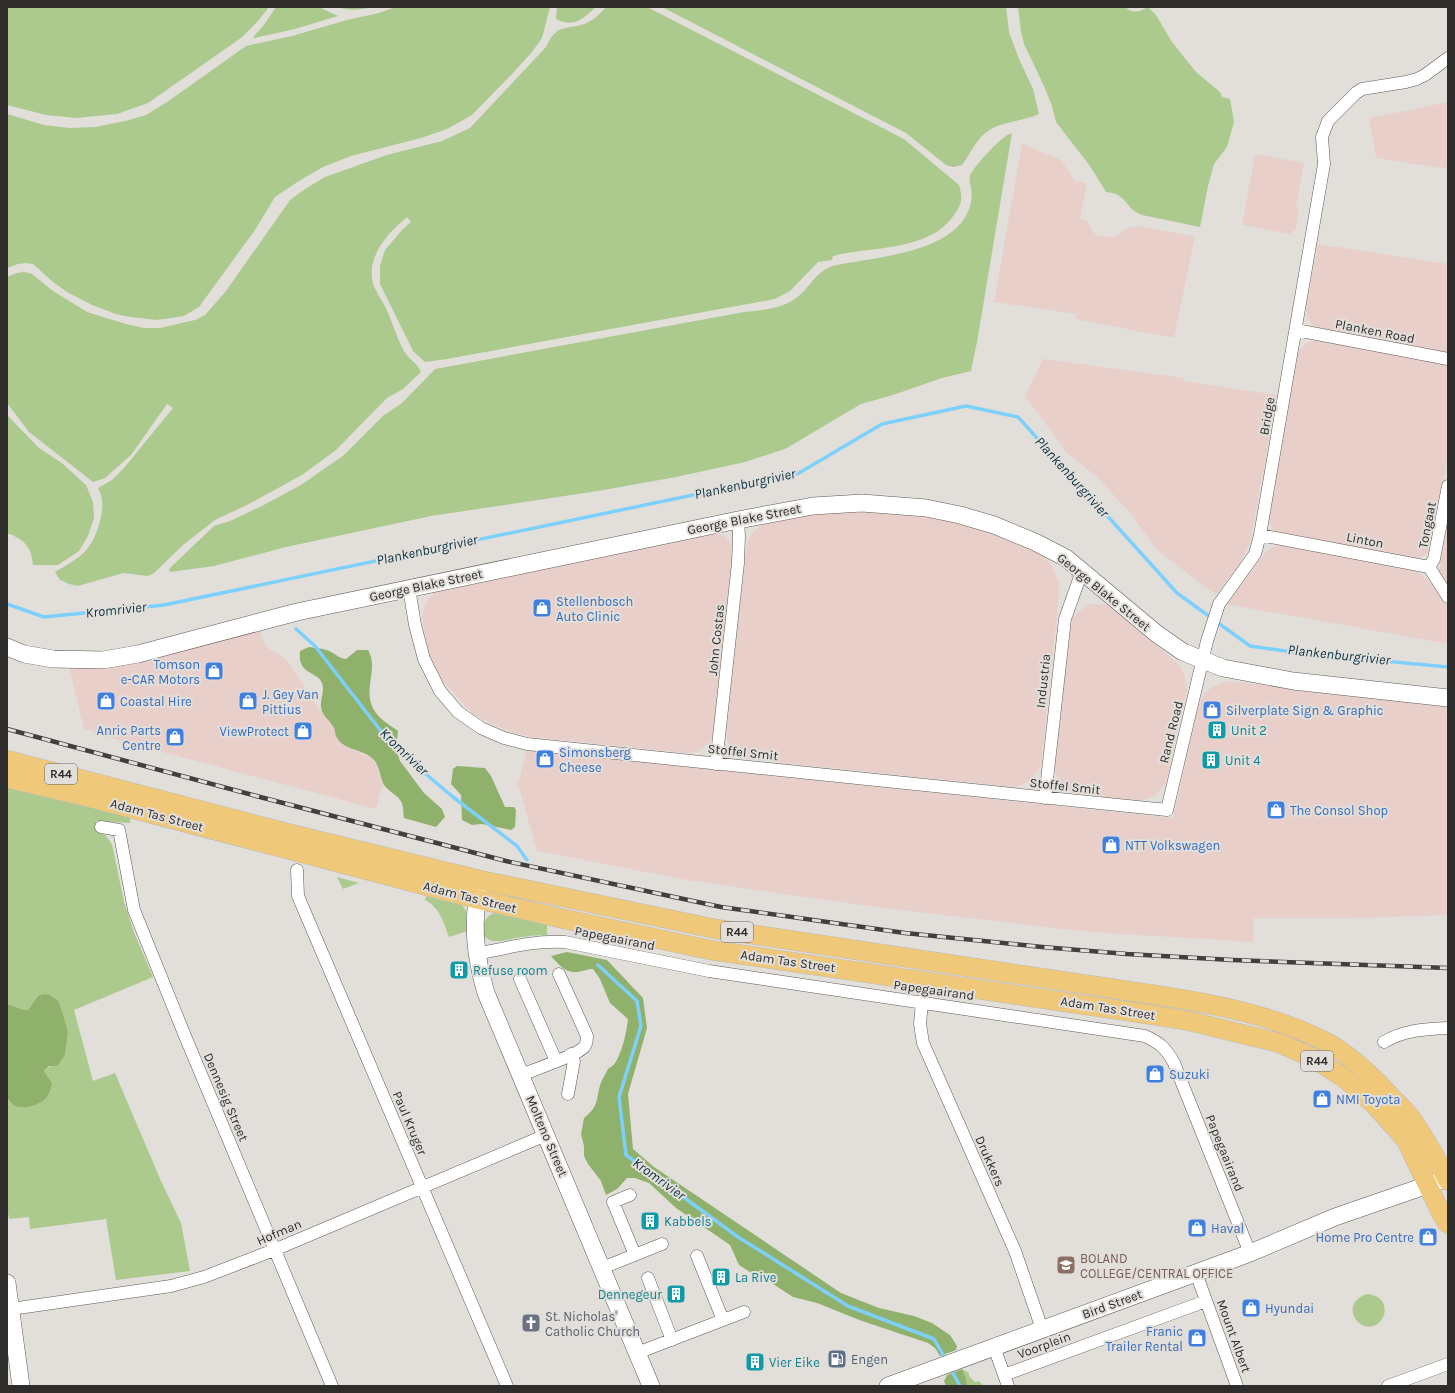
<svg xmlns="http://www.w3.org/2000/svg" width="1455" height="1393" font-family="Karla,sans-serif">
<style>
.industrial{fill:#e9cfca}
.green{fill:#acc98e}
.forest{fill:#90b16c}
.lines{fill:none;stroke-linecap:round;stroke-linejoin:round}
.stream{stroke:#7ed0fc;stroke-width:3.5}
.street-casing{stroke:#5c5a57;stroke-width:13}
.secondary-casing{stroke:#5c5a57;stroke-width:18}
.primary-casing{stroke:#bcbcbb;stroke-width:20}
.street{stroke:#fff;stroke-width:12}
.secondary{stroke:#fff;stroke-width:17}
.primary{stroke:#efc879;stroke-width:19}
.rail-casing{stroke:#41403d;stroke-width:4.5}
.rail{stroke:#e2dfdb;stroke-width:3;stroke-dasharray:9;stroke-linecap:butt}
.labels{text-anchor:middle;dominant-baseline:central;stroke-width:4;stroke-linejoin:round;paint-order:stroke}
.shield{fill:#e2dfdb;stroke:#646260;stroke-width:1}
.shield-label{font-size:12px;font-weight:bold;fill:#2e2d2b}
.street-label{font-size:13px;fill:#2e2d2b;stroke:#e2dfdb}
.shop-label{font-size:13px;fill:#366cbe;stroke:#e2dfdb;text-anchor:start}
.culture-label{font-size:13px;fill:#0d838f;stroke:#e2dfdb;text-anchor:start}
.education-label{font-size:13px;fill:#785e54;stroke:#e2dfdb;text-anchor:start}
.worship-label{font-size:13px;fill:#5b616d;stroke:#e2dfdb;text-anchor:start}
.service-label{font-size:13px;fill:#4e5e75;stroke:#e2dfdb;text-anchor:start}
.water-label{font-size:14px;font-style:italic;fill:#0a3042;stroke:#e2dfdb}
</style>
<rect width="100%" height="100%" fill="#e2dfdb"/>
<path class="industrial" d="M1448 102V169L1376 158 1369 118Z
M1022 144 1061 160 1075 181 1087 183 1080 219 1087 221 1092 230 1096 235 1110 237 1118 235 1127 228 1137 226 1195 236 1174 338 1075 319 1076 314 994 302Z
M1255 154 1304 163 1296 208 1299 209 1296 229 1289 234 1242 225Z
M1318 244 1448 264V353L1320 329 1313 326 1307 317 1306 307Z
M1318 340 1448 364V457L1433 541 1430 550 1424 556 1415 558 1283 534 1274 530 1271 525 1269 521V514L1298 353 1304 345 1310 341Z
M1043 359 1184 378V381L1277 395 1250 543 1245 554 1238 565 1216 595 1157 550 1131 514 1097 477 1068 454 1025 396Z
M845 511 900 512 946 519 1003 536 1041 554 1052 566 1059 583V596L1041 765 1038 771 1029 781 1019 786 1011 787 748 759 738 757 731 750 726 735 746 547 749 539 753 532 767 522 775 519Z
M1448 516V587L1439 572Z
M714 533 720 534 726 537 732 545 733 555 713 736 710 742 698 752 686 753 531 737 511 732 496 726 475 715 464 705 442 680 435 667 428 651 422 617 423 612 426 602 430 597 438 590Z
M1278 545 1409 569 1418 572 1432 584 1448 607V644L1227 604 1266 552 1273 547Z
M1092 604 1108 605 1115 609 1179 665 1184 673 1187 690 1166 783 1155 796 1147 799 1139 801 1081 795 1068 789 1057 776 1055 767V759L1069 627 1073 618 1080 610Z
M260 629 263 641 269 649 281 655 291 666 322 713 334 727 335 731 352 749 372 758 379 771 383 783 376 809 95 734 94 731 84 729 69 667Z
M1228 681 1448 705V915L1352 918H1254L1253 942 1106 933 1053 928 876 907 783 894 687 880 537 851 518 784 527 750 1173 818 1199 703 1205 693 1213 686Z"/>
<path class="green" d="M7 7H269L258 21 241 38 148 103 117 114 76 118 46 115 7 105Z
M276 7H319L338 16 295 29 254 38 253 37 263 26Z
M338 7H375C362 9 350 12 338 7Z
M395 7H550L542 38 532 52 513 73 472 115 447 129 421 138 351 156 323 167 299 181 275 197 255 230 199 307 184 316 157 320 130 317 116 314 92 305 67 292 53 282 33 264 26 263 18 264 7 268V114L44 125 70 128 95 127 125 121 146 115 170 100 246 46 292 36 347 20 379 13Z
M557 7H596C583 19 574 28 556 19Z
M606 7H647L904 139 959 185C963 199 962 203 954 215 929 252 871 246 833 256L832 260 818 262 790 291 775 299 447 359 425 362 413 351 380 284V266L385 250 402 230 411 222 407 217C388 233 366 256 373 284 376 292 381 299 385 306 392 320 396 337 404 351 409 360 417 362 421 372L403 389 387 398 336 450 302 475 247 505 215 520 183 545 154 573 148 576 123 573 78 586 69 584 60 580 55 572C81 557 92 551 100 521 103 510 104 498 98 488L112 480 124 468 173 408 167 404 131 455 105 478 93 482 29 432 7 403V277L17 273 24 272 32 274 53 291 87 312 126 324 144 328H160L195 320 205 315 226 291 290 200 305 189 325 177 387 155 442 141 470 128 546 47C548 43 551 37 554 34 561 26 572 28 581 25 592 22 599 15 606 7Z
M662 7H1006L1009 32 1019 59 1033 89 1039 114C1020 123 997 120 982 136 974 144 969 156 962 165L953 167 946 165 906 133Z
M1018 7H1125C1133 14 1139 12 1148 7L1156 15 1172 42 1196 72 1220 92 1222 97 1230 99 1234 122 1227 147 1214 164 1208 186 1200 227 1142 215C1125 209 1128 194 1106 192L1090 166 1056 122 1052 106 1044 86 1024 44 1021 32Z
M1012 133 977 342 971 371 942 378 893 395 861 404 785 449 745 462 676 477 598 491 431 516 286 547 214 566 170 572 169 569 171 567 214 526 230 521 260 507 301 485 344 455 383 416 402 403 435 369 744 312C764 310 784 309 800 295 813 283 814 274 832 266 870 258 923 255 953 231 966 221 974 204 971 188 970 183 969 181 970 176 973 167 1002 135 1012 133Z
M7 415 38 447 63 464 86 485 93 502 94 518 88 536 79 551 58 565H33C32 547 24 539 7 533Z
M7 785 131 815 130 823 96 821V830L105 835 112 844 124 902 135 935 153 977 74 1010 93 1081 115 1073 161 1181 181 1223 190 1271 116 1280 106 1219 30 1229 29 1217 9 1219 7 1207V1098L12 1104 52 1083 44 1071 65 1055 68 1033 65 1027 38 996 28 1010H24L7 1004Z
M337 877 359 883 343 889Z
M426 896 462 905 466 911 467 931 449 937C443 921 440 908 425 900Z
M498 912 547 922V935C537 935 526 936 516 938 509 939 502 942 494 941 476 939 480 915 498 912Z
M1368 1294C1397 1297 1384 1335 1362 1325 1359 1323 1355 1320 1354 1316 1349 1305 1358 1296 1368 1294Z
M962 1369 969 1373V1376L975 1382 979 1381 984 1386H967L966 1378Z"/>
<path class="forest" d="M309 647C316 648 322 648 329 651 336 654 338 658 346 659L357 650H368C380 670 360 691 376 713 381 720 391 726 398 731L396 750 400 761 424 793 442 809 445 817 436 827 404 818C403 812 404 805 400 800 395 793 387 791 383 783 380 775 379 764 372 758 362 749 342 750 336 736 335 734 335 730 334 728 330 720 322 716 321 707 320 699 325 691 322 683 317 671 297 675 300 651Z
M457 766 485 768 491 776 505 807H514L516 810 515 827 511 830 482 824 472 825 462 820 461 795 451 784 453 769Z
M567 952 607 960 643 998 647 1028 628 1094 633 1149 654 1167 841 1293 879 1308 914 1316 932 1323 950 1335 957 1346 956 1350 940 1356 935 1348 928 1343 862 1321 817 1303 793 1297 770 1282 756 1276 739 1265 730 1245 676 1208 649 1183 635 1178H627L617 1189 606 1195 601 1181 588 1164 584 1156V1146L581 1134 584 1118C601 1105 595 1097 602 1080 604 1077 606 1072 608 1069 610 1067 613 1066 615 1063 622 1053 627 1031 628 1019L610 1003 600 979 593 969C588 969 583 971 578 972 566 974 558 964 551 956Z
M44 994 50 995 58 1001 62 1011 68 1033 65 1055 57 1066H49L44 1071 52 1083C51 1089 49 1094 46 1098 39 1106 22 1110 13 1105 11 1103 9 1100 7 1098V1004L24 1010H28L38 996Z
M962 1369 966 1378 967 1386H946L944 1381 947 1375Z"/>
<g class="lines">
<path class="stream" d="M7 604 44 617 164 605 799 473 882 424 966 406 1018 417 1177 593 1250 646 1299 653 1448 667
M296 629 315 646 384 735 421 770 453 797 517 846 527 860
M598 965 637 1001 641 1026 619 1097 626 1155 738 1237 848 1306 934 1339 946 1360
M950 1368 960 1386"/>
<g class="street-casing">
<path id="street" d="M1296 330 1448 359
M1260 535 1429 567 1448 597
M1429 567 1434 559 1448 486
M409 588 415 625 424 659 440 691 458 712 481 728 504 738 527 744 1167 810 1207 641 1219 604 1255 554 1260 535 1324 164 1322 137 1328 121 1356 93 1362 89 1406 82 1417 79 1425 75 1448 58
M716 764 738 563 739 536 738 520
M1045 798 1065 619 1082 571
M101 827 119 830 134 910 185 1036 332 1386
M297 870 298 896 507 1386
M477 954C506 948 535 940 565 942L709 971 1145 1036C1160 1043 1166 1048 1174 1063L1250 1253
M520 979 556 1061
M922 1002 920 1024 923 1043 1015 1251 1042 1329
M1384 1042C1404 1030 1425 1029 1448 1028
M521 1075C533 1070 578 1055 584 1047 587 1044 587 1040 587 1036L559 974
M568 1094 574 1061 571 1054
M630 1195 613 1202 635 1255
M697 1256 723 1320
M602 1268 662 1244
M1196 1273 1237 1386
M648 1278 672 1340
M11 1309 171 1286 204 1277 274 1250 546 1135
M994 1347 1008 1386
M637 1353 744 1312
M1004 1375 1206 1301
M1388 1386 1448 1364"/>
</g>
<g class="secondary-casing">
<path id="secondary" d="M7 647 24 654 53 659 103 660 138 654 297 612 738 520 813 506 862 503 926 508 960 515 994 525 1035 542 1066 558 1157 634 1183 652 1223 668 1293 681 1448 698
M479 886C472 924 475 956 486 993L651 1386
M7 1283 21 1386
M888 1386 1196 1273 1250 1253 1335 1217 1448 1178"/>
</g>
<g class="primary-casing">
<path id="primary" d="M7 760 291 834 480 880 716 929 1156 995C1214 1004 1274 1015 1328 1043 1348 1054 1375 1078 1390 1096 1397 1103 1405 1110 1411 1118 1425 1138 1437 1160 1448 1181
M7 778 88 797 477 899 564 919 710 950 1153 1015 1189 1021 1279 1043 1311 1057 1343 1077 1375 1105 1406 1140 1441 1213 1448 1224"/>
</g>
<use href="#street" class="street"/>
<use href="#secondary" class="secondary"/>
<use href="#primary" class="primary"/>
<g class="rail-casing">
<path id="rail" d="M7 729 260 797 506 861 721 907 905 933 1042 947 1127 954 1232 960 1448 968"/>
</g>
<use href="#rail" class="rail"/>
</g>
<defs>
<g id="shop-square" transform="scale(1)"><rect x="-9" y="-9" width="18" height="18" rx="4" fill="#3f7fe0" stroke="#e2dfdb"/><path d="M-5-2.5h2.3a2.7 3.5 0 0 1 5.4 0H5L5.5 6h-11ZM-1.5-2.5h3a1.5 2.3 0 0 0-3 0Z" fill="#fff"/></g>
<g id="building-square" transform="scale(1)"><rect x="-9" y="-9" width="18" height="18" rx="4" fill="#0f9aa8" stroke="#e2dfdb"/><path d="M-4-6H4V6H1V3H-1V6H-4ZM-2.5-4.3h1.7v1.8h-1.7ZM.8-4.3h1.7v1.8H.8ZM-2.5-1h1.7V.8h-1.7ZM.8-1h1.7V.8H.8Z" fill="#fff"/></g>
<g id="school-square" transform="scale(1)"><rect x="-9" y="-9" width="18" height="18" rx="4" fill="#8d6e63" stroke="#e2dfdb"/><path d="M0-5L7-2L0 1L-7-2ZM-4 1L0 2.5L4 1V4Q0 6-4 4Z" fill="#fff"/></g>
<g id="church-square" transform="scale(1)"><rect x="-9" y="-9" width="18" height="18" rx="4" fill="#6b7280" stroke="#e2dfdb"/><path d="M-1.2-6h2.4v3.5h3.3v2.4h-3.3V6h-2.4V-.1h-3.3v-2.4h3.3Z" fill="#fff"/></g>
<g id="fuel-square" transform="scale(1)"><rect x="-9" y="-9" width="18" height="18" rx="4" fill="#5c6f8a" stroke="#e2dfdb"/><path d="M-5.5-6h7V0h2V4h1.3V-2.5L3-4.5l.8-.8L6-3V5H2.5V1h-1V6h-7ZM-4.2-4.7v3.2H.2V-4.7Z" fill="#fff"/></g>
</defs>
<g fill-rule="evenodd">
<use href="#shop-square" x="542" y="608"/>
<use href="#shop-square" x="214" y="671"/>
<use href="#shop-square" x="106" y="701"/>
<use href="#shop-square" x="248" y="701"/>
<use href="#shop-square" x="1212" y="710"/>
<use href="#building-square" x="1217" y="730"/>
<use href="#shop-square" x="303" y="731"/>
<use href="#shop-square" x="175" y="737"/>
<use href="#shop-square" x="545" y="759"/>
<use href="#building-square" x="1211" y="760"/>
<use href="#shop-square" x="1276" y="810"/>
<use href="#shop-square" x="1111" y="845"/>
<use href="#building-square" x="459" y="970"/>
<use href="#shop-square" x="1155" y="1074"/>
<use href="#shop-square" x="1322" y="1099"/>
<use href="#building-square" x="650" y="1221"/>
<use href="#shop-square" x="1197" y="1228"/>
<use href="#shop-square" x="1428" y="1237"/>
<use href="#school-square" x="1066" y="1265"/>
<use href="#building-square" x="721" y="1277"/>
<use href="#building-square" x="676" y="1294"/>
<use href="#shop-square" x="1251" y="1308"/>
<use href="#church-square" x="531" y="1323"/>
<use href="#shop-square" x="1197" y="1338"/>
<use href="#fuel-square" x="837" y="1359"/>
<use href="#building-square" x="755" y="1362"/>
</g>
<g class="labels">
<g class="shield">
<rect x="45" y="764" width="32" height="20" rx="3"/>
<rect x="721" y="922" width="32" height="20" rx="3"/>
<rect x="1301" y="1051" width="32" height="20" rx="3"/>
</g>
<g class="shield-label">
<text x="61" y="774">R44</text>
<text x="737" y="932">R44</text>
<text x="1317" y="1061">R44</text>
</g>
<g class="street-label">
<text transform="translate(1375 331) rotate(11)">Planken Road</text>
<text transform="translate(1267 416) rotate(-80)">Bridge</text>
<text transform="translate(744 519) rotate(-11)">George Blake Street</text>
<text transform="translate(1427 525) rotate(-79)">Tongaat</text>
<text transform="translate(1365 540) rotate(11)">Linton</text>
<text transform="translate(426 585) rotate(-12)">George Blake Street</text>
<text transform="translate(1104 592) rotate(39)">George Blake Street</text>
<text transform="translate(716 640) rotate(-84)">John Costas</text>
<text transform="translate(1043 681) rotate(-84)">Industria</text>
<text transform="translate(1171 732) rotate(-76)">Rand Road</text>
<text transform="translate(743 752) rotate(6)">Stoffel Smit</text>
<text transform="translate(1065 786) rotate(6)">Stoffel Smit</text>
<text transform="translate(157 815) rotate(15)">Adam Tas Street</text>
<text transform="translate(470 897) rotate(14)">Adam Tas Street</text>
<text transform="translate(615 938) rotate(11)">Papegaairand</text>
<text transform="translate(788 961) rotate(8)">Adam Tas Street</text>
<text transform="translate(934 990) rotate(8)">Papegaairand</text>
<text transform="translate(1108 1008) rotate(9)">Adam Tas Street</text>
<text transform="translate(226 1097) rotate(67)">Dennesig Street</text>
<text transform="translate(410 1123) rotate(67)">Paul Kruger</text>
<text transform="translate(547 1136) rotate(67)">Molteno Street</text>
<text transform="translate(1225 1153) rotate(68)">Papegaairand</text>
<text transform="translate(990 1161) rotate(66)">Drukkers</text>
<text transform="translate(279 1232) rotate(-23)">Hofman</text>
<text transform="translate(1112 1304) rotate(-20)">Bird Street</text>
<text transform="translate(1234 1336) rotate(70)">Mount Albert</text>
<text transform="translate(1044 1345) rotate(-20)">Voorplein</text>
</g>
<g class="shop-label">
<text x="556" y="601">Stellenbosch<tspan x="556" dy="15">Auto Clinic</tspan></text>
<text x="200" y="664" text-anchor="end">Tomson<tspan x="200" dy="15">e-CAR Motors</tspan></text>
<text x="262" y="694">J. Gey Van<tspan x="262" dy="15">Pittius</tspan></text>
<text x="120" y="701">Coastal Hire</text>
<text x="1226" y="710">Silverplate Sign &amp; Graphic</text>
<text x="161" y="730" text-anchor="end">Anric Parts<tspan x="161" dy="15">Centre</tspan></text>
<text x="289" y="731" text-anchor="end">ViewProtect</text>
<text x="559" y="752">Simonsberg<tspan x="559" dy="15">Cheese</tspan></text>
<text x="1290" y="810">The Consol Shop</text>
<text x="1125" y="845">NTT Volkswagen</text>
<text x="1169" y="1074">Suzuki</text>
<text x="1336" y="1099">NMI Toyota</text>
<text x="1211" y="1228">Haval</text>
<text x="1414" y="1237" text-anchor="end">Home Pro Centre</text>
<text x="1265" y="1308">Hyundai</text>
<text x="1183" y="1331" text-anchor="end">Franic<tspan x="1183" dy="15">Trailer Rental</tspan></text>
</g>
<g class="culture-label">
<text x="1231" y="730">Unit 2</text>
<text x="1225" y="760">Unit 4</text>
<text x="473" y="970">Refuse room</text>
<text x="664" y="1221">Kabbels</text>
<text x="735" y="1277">La Rive</text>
<text x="662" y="1294" text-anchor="end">Dennegeur</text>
<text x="769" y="1362">Vier Eike</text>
</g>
<g class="education-label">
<text x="1080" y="1258">BOLAND<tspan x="1080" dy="15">COLLEGE/CENTRAL OFFICE</tspan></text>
</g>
<g class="worship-label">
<text x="545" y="1316">St. Nicholas'<tspan x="545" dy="15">Catholic Church</tspan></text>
</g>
<g class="service-label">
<text x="851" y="1359">Engen</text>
</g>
<g class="water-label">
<text transform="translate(1072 477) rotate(48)">Plankenburgrivier</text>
<text transform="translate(745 484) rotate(-12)">Plankenburgrivier</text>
<text transform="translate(427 550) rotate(-12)">Plankenburgrivier</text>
<text transform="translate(116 610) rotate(-6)">Kromrivier</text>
<text transform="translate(1339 655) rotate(6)">Plankenburgrivier</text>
<text transform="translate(404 752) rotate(44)">Kromrivier</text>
<text transform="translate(659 1179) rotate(36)">Kromrivier</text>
</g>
</g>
<rect width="1455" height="1393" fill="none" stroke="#2e2d2b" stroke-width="16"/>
</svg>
